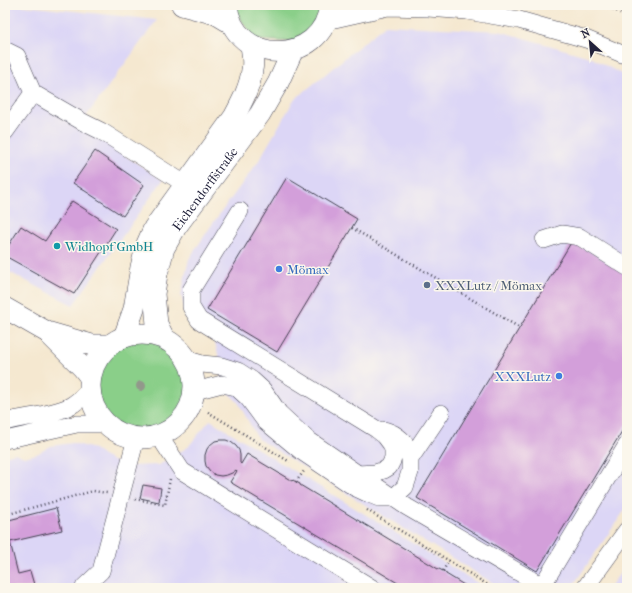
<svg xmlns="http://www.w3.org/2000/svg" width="632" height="593" font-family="'IM FELL French Canon',serif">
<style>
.built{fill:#dcd6f6}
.green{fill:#8acf89;stroke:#567862}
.building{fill:#d39fda}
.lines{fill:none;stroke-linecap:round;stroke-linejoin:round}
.minor-casing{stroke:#424051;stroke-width:18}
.major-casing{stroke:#424051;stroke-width:22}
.path{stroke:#424051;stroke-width:2.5;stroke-dasharray:1 3;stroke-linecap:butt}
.minor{stroke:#fff;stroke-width:17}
.major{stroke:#fff;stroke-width:21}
.tree{fill:#92988b}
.culture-dot{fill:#0f9aa8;stroke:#fbf7ec;stroke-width:1.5}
.shop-dot{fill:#3f7fe0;stroke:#fbf7ec;stroke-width:1.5}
.service-dot{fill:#5c6f8a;stroke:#fbf7ec;stroke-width:1.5}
.labels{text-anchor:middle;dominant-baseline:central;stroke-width:3;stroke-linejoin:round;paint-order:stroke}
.street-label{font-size:13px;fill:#22223b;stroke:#fbf7ec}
.culture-label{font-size:13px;fill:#0d838f;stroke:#fbf7ec;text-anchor:start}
.shop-label{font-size:13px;fill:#366cbe;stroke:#fbf7ec;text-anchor:start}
.service-label{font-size:13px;fill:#4e5e75;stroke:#fbf7ec;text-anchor:start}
</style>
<rect width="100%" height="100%" fill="#fbf7ec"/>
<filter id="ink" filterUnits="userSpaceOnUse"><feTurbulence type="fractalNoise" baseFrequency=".025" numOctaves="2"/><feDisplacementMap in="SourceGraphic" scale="8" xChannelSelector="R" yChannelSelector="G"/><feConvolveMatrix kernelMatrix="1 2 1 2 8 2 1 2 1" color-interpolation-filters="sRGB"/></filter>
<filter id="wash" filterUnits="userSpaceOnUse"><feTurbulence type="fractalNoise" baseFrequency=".012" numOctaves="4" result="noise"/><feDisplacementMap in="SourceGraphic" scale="16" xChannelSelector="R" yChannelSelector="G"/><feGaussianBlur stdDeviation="0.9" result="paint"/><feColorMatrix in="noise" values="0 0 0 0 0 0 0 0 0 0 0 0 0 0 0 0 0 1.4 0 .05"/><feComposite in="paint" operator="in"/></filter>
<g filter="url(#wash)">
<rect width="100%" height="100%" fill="#f5e8d0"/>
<path class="built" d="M5 5H17L157 20 79 126 163 180 73 305 5 270Z
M385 25 499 31 590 57 627 77V507L571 588H501L258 439 238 402 224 389 218 354 214 339 187 317 181 295 189 259 213 223 258 162 294 100Z
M210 420 486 588H5V456L15 453 24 457 37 454 51 446 73 443 94 449 103 456 115 462 131 466 159 465 188 447Z
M627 564V588H609Z"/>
<path class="green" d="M231 5H323L320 19 297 42 255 40Z
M96 386a46 46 0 1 1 92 0a46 46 0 1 1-92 0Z"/>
<g id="blocks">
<path class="building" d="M95 151 144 185 123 216 73 183Z
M287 177 357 219 277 352 207 310Z
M72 201 116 229 74 294 5 256V251L21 226 45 241Z
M572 241 627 274V423L537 571 417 498Z
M220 440H226L231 442 236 446 239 450 240 455V463L241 464 247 454 292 481 293 480 296 482 300 484V485L438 569H439L443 571 446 573V574L469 588H406L230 482 237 471 236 470 232 473 227 475 221 476 215 475 210 471 206 466 205 461V455L207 449 210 445 215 441Z
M143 485 161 488 159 502 140 498Z
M56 508 62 530 10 542 18 574 30 571 35 588H5V521Z"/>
</g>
</g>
<g filter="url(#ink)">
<use href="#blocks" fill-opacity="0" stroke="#424051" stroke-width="1"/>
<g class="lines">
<g class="minor-casing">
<path id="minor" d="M381 5 388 7 428 8 467 11 519 20 586 39 627 56
M326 21 388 7
M5 50 17 56 33 93 83 122 101 131 185 184
M5 132 33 93
M544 240 562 234 580 237 627 267
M188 360 202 364 222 366 238 371 252 380 263 390 279 413 307 439 358 474 375 473 384 470 389 467 392 461 393 457V450L391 444 385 436 376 429 199 320 191 307V290L240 211
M195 391 222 384 236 387 248 398 265 421 301 451 354 487 369 494 379 498H393L405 487 410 472V459L441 413
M5 422C26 416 50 416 70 406 78 402 83 396 89 390
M382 430C392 431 404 439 408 449 409 452 409 456 410 459
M159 436 182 471 372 588
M5 440 77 424H105
M358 474 407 507 542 586 627 445
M84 587 101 571 136 438
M585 588 627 530"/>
</g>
<g class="major-casing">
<g id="major">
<path d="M182 5 216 14 231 23"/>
<path d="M227 5C233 67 323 67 330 5"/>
<path d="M5 308 47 332 92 345H110"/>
<circle cx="142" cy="386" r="52"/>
<path d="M50 335 82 367 90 377"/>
<path d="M124 337 134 309 141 267 147 244 154 228 234 117C242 102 250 87 252 70 254 62 252 53 251 45"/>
<path id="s1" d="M164 338 157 324 154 294 157 274 164 248 176 227 260 114 278 83 293 50"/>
</g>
</g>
<path class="path" d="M606 5 627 17
M352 228 520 328
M208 412 290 462
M296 482 304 471
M135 499 165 505 170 479
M367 510 493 588
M5 515 93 491 107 493
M443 571 449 560"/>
<use href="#minor" class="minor"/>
<use href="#major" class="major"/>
</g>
<circle class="tree" cx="141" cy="386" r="5"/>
</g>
<circle class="culture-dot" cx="57" cy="246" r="4"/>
<g class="shop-dot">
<circle cx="279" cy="269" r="4"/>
<circle cx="559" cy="376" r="4"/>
</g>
<circle class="service-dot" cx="427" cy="285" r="4"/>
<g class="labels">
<g class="street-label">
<text stroke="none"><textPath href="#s1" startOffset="165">Eichendorffstraße</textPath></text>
</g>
<g class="culture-label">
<text x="65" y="246">Widhopf GmbH</text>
</g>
<g class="shop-label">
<text x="287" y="269">Mömax</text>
<text x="551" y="376" text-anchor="end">XXXLutz</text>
</g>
<g class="service-label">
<text x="435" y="285">XXXLutz / Mömax</text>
</g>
</g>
<rect width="632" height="593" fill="none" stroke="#fbf7ec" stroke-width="20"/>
<g transform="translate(590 42) rotate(333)" stroke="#fbf7ec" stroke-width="3" paint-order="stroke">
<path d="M0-3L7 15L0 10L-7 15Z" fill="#22223b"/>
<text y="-6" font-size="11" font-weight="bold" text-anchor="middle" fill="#22223b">N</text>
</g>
</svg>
